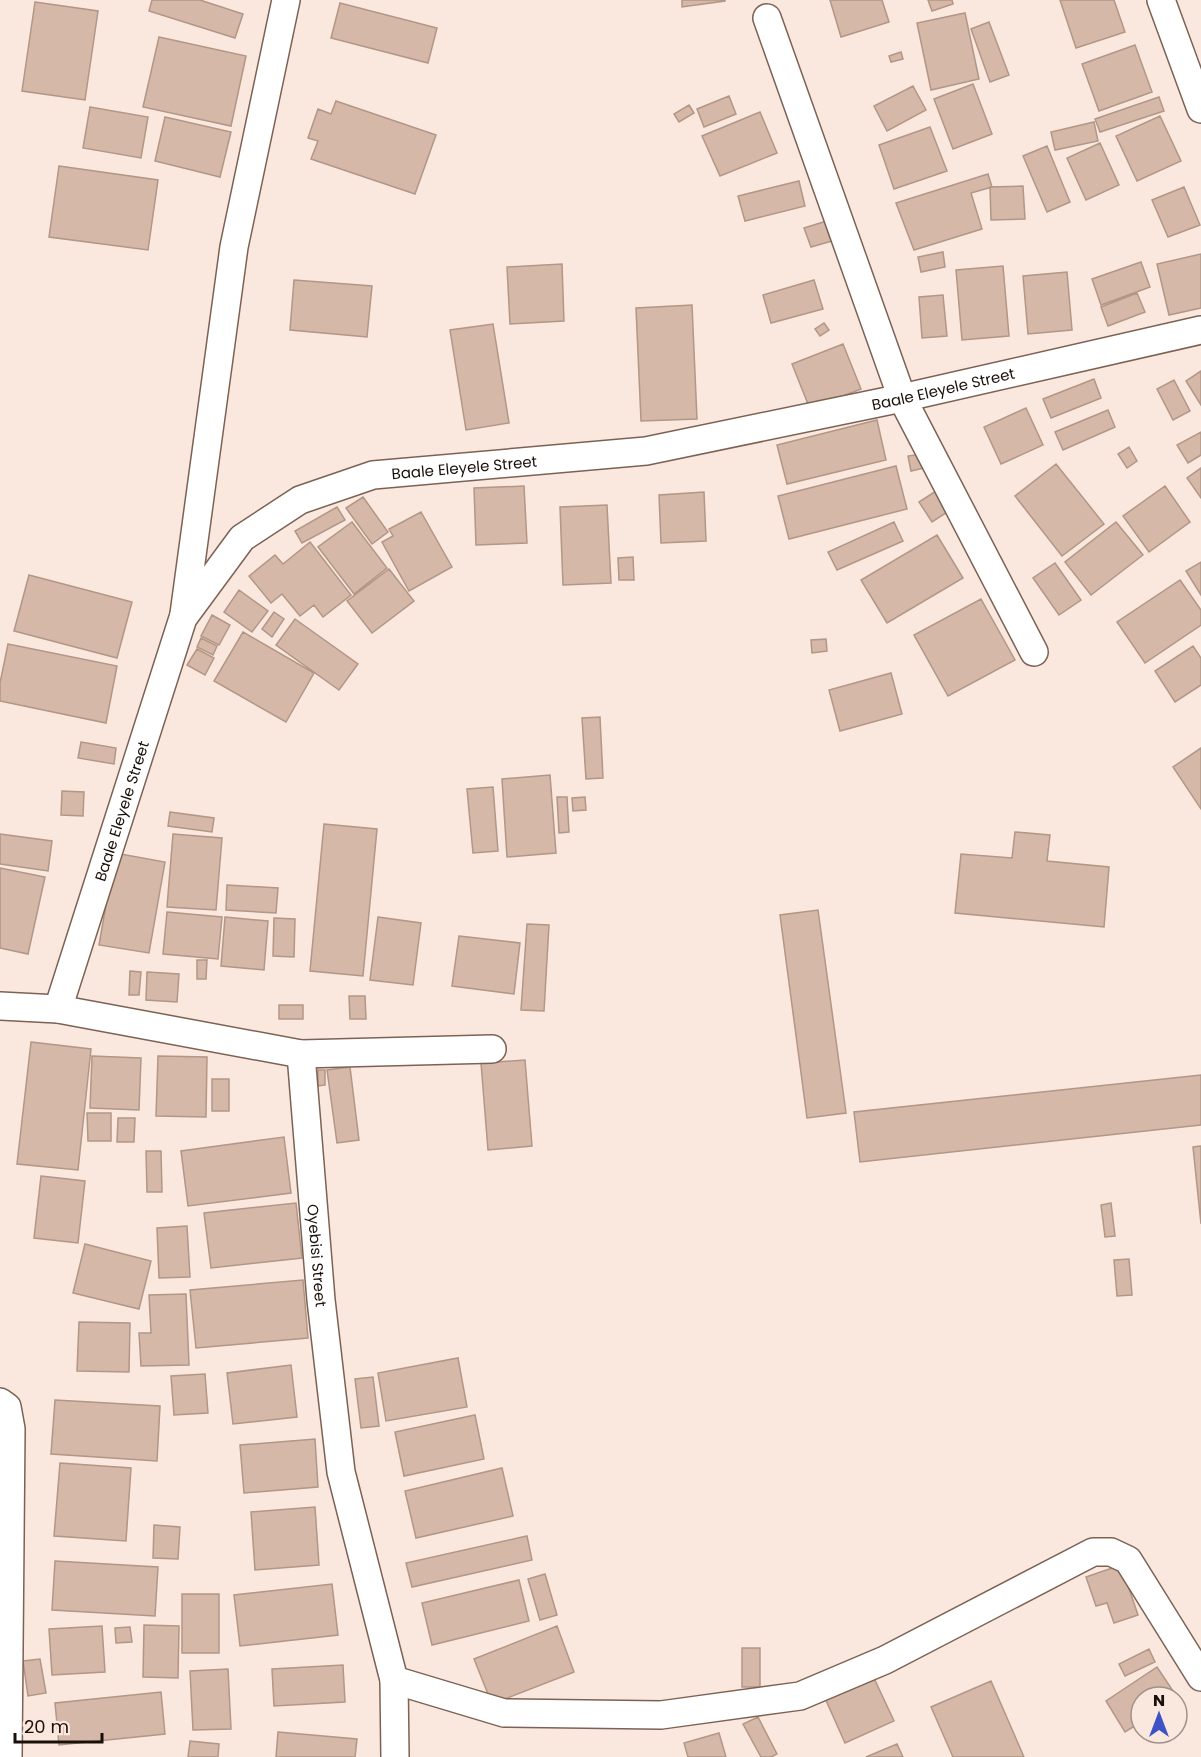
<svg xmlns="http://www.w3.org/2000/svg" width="1201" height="1757" font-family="Poppins,sans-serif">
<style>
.building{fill:#d5b8a7;stroke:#b29686;stroke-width:1.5}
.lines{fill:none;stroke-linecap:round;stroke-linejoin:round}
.street-casing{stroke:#7c6254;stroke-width:30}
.street{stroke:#fff;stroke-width:27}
.labels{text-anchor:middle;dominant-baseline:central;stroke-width:5;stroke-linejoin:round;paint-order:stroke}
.street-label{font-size:15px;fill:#1a100a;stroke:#fae8de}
</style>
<rect width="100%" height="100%" fill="#fae8de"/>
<path class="building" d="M152 0H200L243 14 235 38 149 11Z
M682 0H725V1L682 7Z
M830 0H882L889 22 841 37Z
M928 0H952L953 4 932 11Z
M1060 0H1114L1125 32 1076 48Z
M35 2 98 11 85 100 22 91Z
M340 3 437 28 428 63 331 38Z
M965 13 979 79 931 90 917 23Z
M989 22 1009 75 990 82 971 29Z
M159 37 246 56 231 126 143 107Z
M1135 45 1152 92 1099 111 1082 64Z
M901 52 903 59 891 62 889 56Z
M973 84 992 134 953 149 934 99Z
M913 86 926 110 887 131 874 106Z
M729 96 736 114 704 127 697 109Z
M1159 97 1164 111 1100 132 1095 119Z
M336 101 436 135 415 194 311 159 318 141 308 138 318 109 331 114Z
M689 105 694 113 679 122 674 114Z
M90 107 148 117 141 158 83 148Z
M760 112 777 153 720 176 702 136Z
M1160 116 1181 161 1137 181 1116 136Z
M165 117 231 132 220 177 155 161Z
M1094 122 1098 141 1055 150 1051 132Z
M930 127 947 171 894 189 879 145Z
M1100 143 1119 185 1086 200 1067 158Z
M1047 146 1070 202 1047 212 1023 156Z
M59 166 158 180 148 250 49 237Z
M988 174 992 187 971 193 982 229 914 250 896 203Z
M799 181 805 206 745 221 738 196Z
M1023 186 1025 219 991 220 990 187Z
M1184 187 1200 225 1168 237 1152 200Z
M833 219 839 239 811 247 804 228Z
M943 252 945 267 921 272 918 257Z
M1201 254V308L1169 315 1157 264Z
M1141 262 1150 287 1101 305 1092 279Z
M562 264 564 321 510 324 507 267Z
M1003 266 1009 336 962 340 956 270Z
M1067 272 1072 330 1028 334 1023 276Z
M294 280 372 286 367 337 290 330Z
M814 280 823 309 771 323 763 295Z
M1137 293 1145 312 1108 326 1101 307Z
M943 295 947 336 922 338 919 297Z
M692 305 697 419 641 421 636 308Z
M824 323 829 330 820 336 815 329Z
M493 324 509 423 466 430 450 330Z
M843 344 861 389 810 409 792 364Z
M1201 371V405L1186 381Z
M1094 379 1101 398 1051 418 1043 399Z
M1174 380 1190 411 1173 420 1157 389Z
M1026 408 1043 445 1001 464 984 427Z
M1108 410 1115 427 1063 450 1055 432Z
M877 420 886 460 787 484 777 445Z
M1201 432V455L1188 463 1177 445Z
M1129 447 1137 461 1127 468 1118 454Z
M921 454 924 468 911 471 908 456Z
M1056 464 1104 524 1062 556 1015 496Z
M896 466 907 509 789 539 778 496Z
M1201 468V498L1187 478Z
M524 486 527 543 476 545 474 488Z
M1165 486 1190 522 1149 552 1123 516Z
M939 489 952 509 932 522 919 502Z
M704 492 706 541 661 543 659 495Z
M363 497 388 532 372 544 346 508Z
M607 505 611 583 563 585 560 507Z
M337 507 345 520 302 543 295 531Z
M421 512 452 567 409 591 382 542 393 536 389 529Z
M352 522 387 568 354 594 318 547Z
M894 522 903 541 837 570 828 552Z
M1116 522 1143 555 1091 595 1065 562Z
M937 535 963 578 887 623 861 580Z
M310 542 351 595 323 617 314 605 300 616 282 594 271 603 249 576 275 555 283 564Z
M633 557 634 580H619L618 558Z
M1201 562V595L1186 571Z
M1055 563 1081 600 1059 615 1033 578Z
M389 569 414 601 372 633 347 601Z
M29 575 132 602 117 658 14 631Z
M1180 580 1201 610V625L1145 663 1117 622Z
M239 590 268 611 252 632 224 612Z
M981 599 1015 660 948 696 914 635Z
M274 612 284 619 272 637 262 629Z
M212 615 230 625 219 645 201 636Z
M295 619 358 664 339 690 276 645Z
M243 632 314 673 286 722 214 681Z
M201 638 217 646 213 655 197 647Z
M826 639 827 651 812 653 811 640Z
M8 644 117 666 106 723 0 701V683Z
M1193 646 1201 658V685L1175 702 1155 671Z
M197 649 214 658 205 675 187 665Z
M891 673 902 714 840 731 829 690Z
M600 717 603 778 586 779 582 718Z
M81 742 116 748 114 764 78 758Z
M1201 748V809L1173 767Z
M550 775 556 853 507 857 502 779Z
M493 787 498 851 473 853 467 789Z
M62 791 84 792 83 816 61 815Z
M557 797H567L569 832 559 833Z
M585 797 586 810 573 811 572 798Z
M170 812 214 818 212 832 168 826Z
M324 824 377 829 363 976 310 971Z
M1015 832 1050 835 1047 861 1109 867 1104 927 955 913 961 854 1012 858Z
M0 834 52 841 48 871 0 864Z
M173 834 222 838 216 910 167 907Z
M115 853 165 862 149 953 99 945Z
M0 868 45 877 28 954 0 948Z
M227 885 278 888 276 913 226 910Z
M818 910 846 1113 807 1118 780 915Z
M167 912 222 917 218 959 163 954Z
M225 917 268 921 264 970 221 966Z
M378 917 421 923 413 985 370 980Z
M274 918 295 919 294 957 273 956Z
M527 924 549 925 544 1011 521 1010Z
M459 936 520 943 514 994 452 986Z
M197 960H207L206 979H197Z
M130 971 141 972 139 995H129Z
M147 972 179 974 177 1002 146 1000Z
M349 996H365L366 1019H350Z
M279 1005H303V1019H279Z
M31 1042 91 1049 78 1170 17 1164Z
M92 1056 141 1058 139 1110 90 1108Z
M158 1056 207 1057 206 1117 156 1116Z
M525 1060 532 1146 488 1150 481 1063Z
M350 1067 359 1140 337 1143 327 1070Z
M318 1070H325V1085L318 1086Z
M1201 1075V1125L860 1162 854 1112Z
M212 1079H229V1111H212Z
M87 1113H111V1141H88Z
M118 1118H135L134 1142H117Z
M284 1137 291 1193 188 1206 181 1151Z
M1201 1146V1224L1193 1147Z
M146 1151H161L162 1192H147Z
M41 1176 85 1181 78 1243 34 1238Z
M296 1203 302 1258 211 1268 204 1213Z
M1111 1203 1115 1236 1105 1237 1101 1205Z
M187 1226 190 1277 159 1278 157 1228Z
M85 1244 151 1261 139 1309 73 1293Z
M1129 1259 1132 1295 1117 1296 1114 1260Z
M303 1280 308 1338 196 1348 190 1290Z
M186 1294 189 1365 141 1366 139 1333H151L149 1295Z
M79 1322 130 1323 129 1372 77 1371Z
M458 1358 467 1407 386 1421 378 1373Z
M291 1365 297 1417 233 1424 227 1373Z
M205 1374 208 1413 174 1415 171 1376Z
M373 1377 379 1426 361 1428 355 1379Z
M55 1400 160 1406 157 1461 51 1454Z
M475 1415 484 1459 404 1476 395 1432Z
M315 1439 318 1487 244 1493 240 1445Z
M60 1463 131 1468 126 1541 54 1536Z
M502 1468 513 1516 416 1538 405 1491Z
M315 1507 319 1565 255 1570 251 1512Z
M154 1525 180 1527 178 1559 153 1558Z
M527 1536 532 1560 412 1587 406 1563Z
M55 1561 158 1567 155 1616 52 1610Z
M1121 1565 1138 1615 1114 1623 1107 1603 1096 1606 1086 1577Z
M545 1574 557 1615 540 1620 528 1579Z
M519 1580 529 1621 432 1645 422 1603Z
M332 1584 338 1635 240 1646 234 1595Z
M182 1594H219V1653H182Z
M144 1625 179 1626 178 1678 143 1677Z
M102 1626 105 1672 52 1675 49 1629Z
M557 1626 574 1672 492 1704 474 1659Z
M130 1627 132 1642 116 1643 115 1628Z
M742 1648H760V1687H742Z
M1149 1649 1155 1662 1125 1676 1119 1664Z
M40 1659 46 1693 28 1696 23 1661Z
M343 1665 345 1702 274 1706 272 1669Z
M1157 1667 1177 1697H1141V1722L1125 1732 1106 1701Z
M228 1669 231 1729 193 1730 190 1671Z
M873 1676 894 1721 845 1743 825 1698Z
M991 1681 1024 1757H953L931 1707Z
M161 1692 165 1734 59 1745 55 1703Z
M758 1717 777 1754 771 1757H761L743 1724Z
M278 1732 357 1739 355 1757H276Z
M719 1733 726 1757H688L684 1743Z
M190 1741 219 1744 218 1757H188Z
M897 1744 903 1757H866Z"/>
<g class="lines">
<g class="street-casing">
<g id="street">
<path d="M1161 0 1201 109"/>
<path d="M767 18 902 398 1034 652"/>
<path d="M184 614 234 247 286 0"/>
<path d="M0 1006 58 1009 301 1054 492 1049"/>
<path id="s1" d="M58 1009 183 618 242 538 300 500 373 475 646 451 902 398 1201 330"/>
<path id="s2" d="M301 1054 321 1300 341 1472 394 1680 395 1757"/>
<path d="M0 1402 7 1407 11 1429 8 1757"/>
<path d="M394 1680 504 1713 661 1715 800 1696 885 1660 1093 1552H1111L1128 1560 1201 1677"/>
</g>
</g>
<use href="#street" class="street"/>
</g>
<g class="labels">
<g class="street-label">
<text stroke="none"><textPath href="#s1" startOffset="1234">Baale Eleyele Street</textPath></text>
<text stroke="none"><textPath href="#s1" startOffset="748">Baale Eleyele Street</textPath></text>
<text stroke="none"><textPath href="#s1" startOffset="208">Baale Eleyele Street</textPath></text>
<text stroke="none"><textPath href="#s2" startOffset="202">Oyebisi Street</textPath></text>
</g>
</g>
<g transform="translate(1159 1715)"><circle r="28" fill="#fae8de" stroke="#a09289" stroke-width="1.5"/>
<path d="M0-4.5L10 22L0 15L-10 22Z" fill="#3e52c5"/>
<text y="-9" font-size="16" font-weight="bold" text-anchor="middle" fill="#1a100a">N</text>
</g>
<path d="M15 1733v9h87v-9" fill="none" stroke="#1a100a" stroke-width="3"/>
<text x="24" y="1733" font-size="18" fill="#1a100a" stroke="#fae8de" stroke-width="4.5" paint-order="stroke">20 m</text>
</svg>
